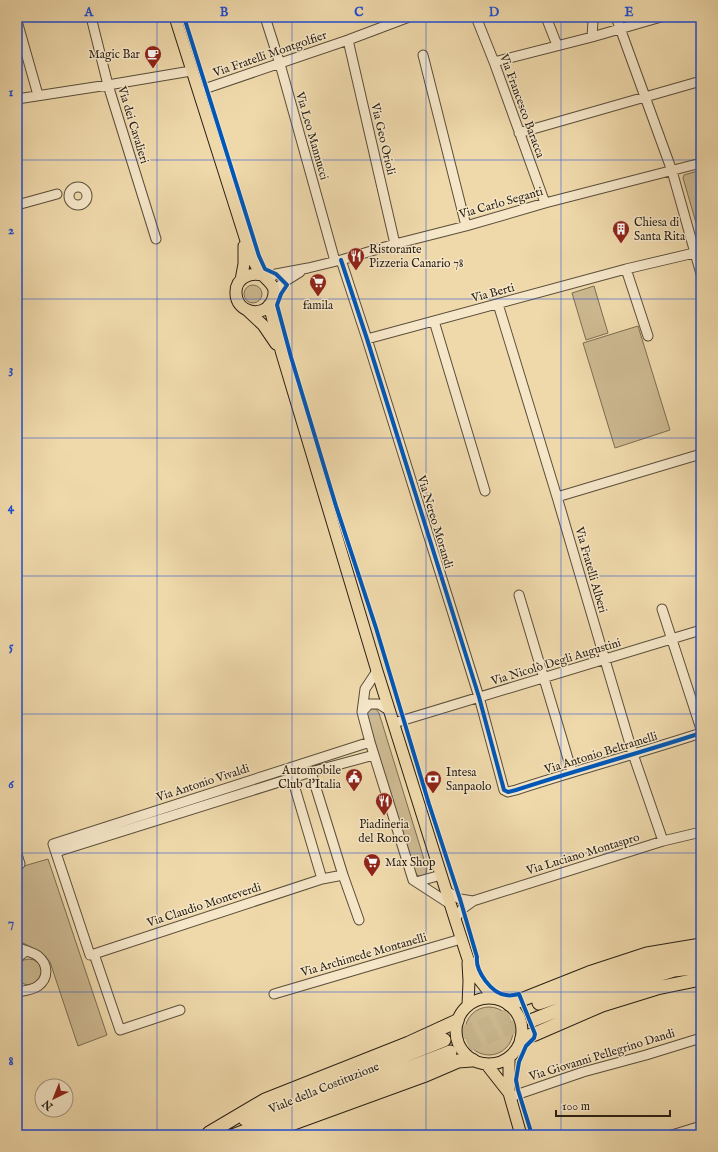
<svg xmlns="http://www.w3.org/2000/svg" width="718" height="1152" font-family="'IM FELL English',serif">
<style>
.green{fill:#cdb991;stroke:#7b6c52}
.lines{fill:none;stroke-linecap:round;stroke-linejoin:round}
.highway-tunnel{stroke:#c7b48d;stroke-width:13;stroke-dasharray:13 6;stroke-linecap:butt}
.minor-casing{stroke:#5a4e3a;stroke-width:11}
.major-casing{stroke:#291f14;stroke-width:13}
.highway-casing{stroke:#291f14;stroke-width:15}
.minor{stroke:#f5e6c8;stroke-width:9}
.major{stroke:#efd9ab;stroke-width:11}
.highway{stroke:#efd9ab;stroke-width:13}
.cycleway-casing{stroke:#f5e6c8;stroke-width:6}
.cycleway{stroke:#0057b8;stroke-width:4}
.grid{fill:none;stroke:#1d4ed8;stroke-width:1;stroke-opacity:0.55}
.labels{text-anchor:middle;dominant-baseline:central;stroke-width:3;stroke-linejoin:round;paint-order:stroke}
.poi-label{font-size:12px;fill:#291f14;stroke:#f5e6c8;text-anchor:start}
.street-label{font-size:12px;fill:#291f14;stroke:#f5e6c8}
.neatline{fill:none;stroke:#1d4ed8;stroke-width:1.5}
.grid-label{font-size:13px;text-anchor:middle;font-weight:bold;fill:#1d4ed8}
</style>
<rect width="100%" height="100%" fill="#efd9ab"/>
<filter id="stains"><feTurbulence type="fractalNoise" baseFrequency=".005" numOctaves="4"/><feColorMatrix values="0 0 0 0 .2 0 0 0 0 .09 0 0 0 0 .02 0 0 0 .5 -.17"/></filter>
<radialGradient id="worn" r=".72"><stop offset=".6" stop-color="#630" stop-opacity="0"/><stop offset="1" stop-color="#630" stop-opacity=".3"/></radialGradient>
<path class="green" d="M701 170V240L683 178 684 175Z
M244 294a9 9 0 1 1 18 0a9 9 0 1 1-18 0Z
M594 286 608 333 586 340 572 293Z
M638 326 670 430 615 448 583 343Z
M371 709H376L379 713 427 869 426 874 422 877 417 875 415 872 367 717V713Z
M48 859 107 1035 78 1046 50 962 41 952 17 940V868Z
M16 972a13 13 0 1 1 26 0a13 13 0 1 1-26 0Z
M465 1031a24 24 0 1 1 48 0a24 24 0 1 1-48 0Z"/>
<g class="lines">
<path class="highway-tunnel" d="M444 1040 539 1003
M450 1052 533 1020"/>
<g class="minor-casing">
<path id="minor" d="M91 17 108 85 156 239
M265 17 280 64 335 261
M476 17 494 62 545 203
M546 17 557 45
M616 17 672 171 701 274
M17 21 38 95
M592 37 593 21 595 17
M348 40 395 244
M423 55 466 226
M494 62 592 37 661 17
M207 88 348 40 409 17
M17 99 108 85 191 71
M519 133 701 81
M69 196a9 9 0 1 1 18 0a9 9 0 1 1-18 0Z
M17 205 57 194
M341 260 367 339 479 697 504 790 508 792 516 790C577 770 640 753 701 733
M626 269 648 336
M268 279 276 274 308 268 341 260 395 244 466 226 545 203 701 163
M274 291 284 282 300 272
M498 304 557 497 605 660 633 754 663 841
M434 321 485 491
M367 339 626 269 694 253
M557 497 701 454
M519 595 572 772
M662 609 701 729
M377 671 365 689 362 712 370 742 413 880 450 904
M362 712 369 704H379L390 711
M394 723 701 630
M292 778 322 879
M56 852 311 772 374 755
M17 854 20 864H17
M343 875 359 920
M416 882 441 875
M446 891 460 899 473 901
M455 919 462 909 473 901 663 841 701 832
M17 947C23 950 32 952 38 956 48 964 49 978 38 986 33 990 23 991 17 992
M94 954 322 879 343 875 311 772
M17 958 26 951
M274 994 461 939
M180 1010 120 1030 94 954 90 955 53 844 370 742
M510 1097 583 1072 646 1055 701 1038
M672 1135 701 1126"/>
</g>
<g class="major-casing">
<path id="major" d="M175 17 249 250C252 258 255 265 260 272 267 282 279 285 272 301 264 319 235 313 236 292 236 278 250 272 262 275
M241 280 244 264V246
M269 305 282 354 377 671 455 919 468 959 479 979 493 997
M247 310 263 325 276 344
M456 1031a33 33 0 1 1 66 0a33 33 0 1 1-66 0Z
M468 1005 469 981 468 963
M509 1058V1093L521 1135
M487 1065 509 1093"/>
</g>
<g class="highway-casing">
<path id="highway" d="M539 1003C592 984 645 963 701 957
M509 1004 521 1000 589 973 647 954 701 945
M533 1020 608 990 674 970 701 967
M522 1038 535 1034 602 1005 657 988 701 979
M245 1119 444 1040
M209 1133 265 1100 409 1043 457 1021
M235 1135 450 1052
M261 1135 423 1076 458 1061 472 1060"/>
</g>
<use href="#minor" class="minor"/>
<use href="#major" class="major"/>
<use href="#highway" class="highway"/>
<g class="cycleway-casing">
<path id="cycleway" d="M184 17 259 256 265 269 276 274 287 285 281 294 277 305 291 357 336 506 376 628 429 804 460 899 477 957C475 971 492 994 506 995 510 996 515 995 519 994L535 1034 534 1038 526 1046 519 1062 516 1080 518 1090 532 1135
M341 260 367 339 479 697 504 790 508 792 516 790C577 770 640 753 701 733"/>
</g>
<use href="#cycleway" class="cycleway"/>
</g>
<path class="grid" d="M157 17V1135M292 17V1135M426 17V1135M561 17V1135M17 160H701M17 299H701M17 438H701M17 576H701M17 714H701M17 853H701M17 992H701"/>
<defs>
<g id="cafe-pin" transform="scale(0.9)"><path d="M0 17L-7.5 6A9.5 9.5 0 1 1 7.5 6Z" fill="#8f2418" stroke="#f5e6c8"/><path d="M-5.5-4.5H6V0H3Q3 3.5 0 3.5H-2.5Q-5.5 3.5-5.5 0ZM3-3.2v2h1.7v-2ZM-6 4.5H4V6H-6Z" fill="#fff"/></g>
<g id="building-pin" transform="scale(0.9)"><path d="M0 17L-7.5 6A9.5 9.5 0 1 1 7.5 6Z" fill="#8f2418" stroke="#f5e6c8"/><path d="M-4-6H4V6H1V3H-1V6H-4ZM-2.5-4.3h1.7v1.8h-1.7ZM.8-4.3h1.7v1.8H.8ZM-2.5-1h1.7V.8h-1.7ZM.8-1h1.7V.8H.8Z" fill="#fff"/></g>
<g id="restaurant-pin" transform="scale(0.9)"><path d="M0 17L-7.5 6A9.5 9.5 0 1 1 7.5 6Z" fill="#8f2418" stroke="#f5e6c8"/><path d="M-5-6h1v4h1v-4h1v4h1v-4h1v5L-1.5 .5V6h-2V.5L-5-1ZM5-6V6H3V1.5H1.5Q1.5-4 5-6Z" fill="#fff"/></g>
<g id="supermarket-pin" transform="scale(0.9)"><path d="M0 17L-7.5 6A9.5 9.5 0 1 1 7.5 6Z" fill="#8f2418" stroke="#f5e6c8"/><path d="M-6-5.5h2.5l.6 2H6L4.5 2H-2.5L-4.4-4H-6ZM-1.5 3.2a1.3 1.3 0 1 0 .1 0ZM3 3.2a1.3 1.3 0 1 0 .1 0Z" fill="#fff"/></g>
<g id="civic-pin" transform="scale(0.9)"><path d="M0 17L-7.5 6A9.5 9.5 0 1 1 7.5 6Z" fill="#8f2418" stroke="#f5e6c8"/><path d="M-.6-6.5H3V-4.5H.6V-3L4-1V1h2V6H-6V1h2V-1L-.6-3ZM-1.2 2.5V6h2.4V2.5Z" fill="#fff"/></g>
<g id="bank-pin" transform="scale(0.9)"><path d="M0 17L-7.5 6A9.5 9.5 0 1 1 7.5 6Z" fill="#8f2418" stroke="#f5e6c8"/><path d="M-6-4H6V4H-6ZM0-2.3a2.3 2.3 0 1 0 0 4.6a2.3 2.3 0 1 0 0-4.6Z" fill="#fff"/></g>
</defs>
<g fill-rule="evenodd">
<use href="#cafe-pin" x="153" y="54"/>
<use href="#building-pin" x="621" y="229"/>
<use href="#restaurant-pin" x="356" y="256"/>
<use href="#supermarket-pin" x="318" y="282"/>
<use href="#civic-pin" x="354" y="777"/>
<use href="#bank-pin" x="433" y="779"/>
<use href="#restaurant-pin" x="384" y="801"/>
<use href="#supermarket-pin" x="372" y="862"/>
</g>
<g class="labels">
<g class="poi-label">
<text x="140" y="54" text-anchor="end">Magic Bar</text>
<text x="634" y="222">Chiesa di<tspan x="634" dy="14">Santa Rita</tspan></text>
<text x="369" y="249">Ristorante<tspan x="369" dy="14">Pizzeria Canario 78</tspan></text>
<text x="318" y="305" text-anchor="middle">famila</text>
<text x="341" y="770" text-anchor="end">Automobile<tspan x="341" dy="14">Club d'Italia</tspan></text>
<text x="446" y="772">Intesa<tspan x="446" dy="14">Sanpaolo</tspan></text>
<text x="384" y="824" text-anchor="middle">Piadineria<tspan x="384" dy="14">del Ronco</tspan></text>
<text x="385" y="862">Max Shop</text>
</g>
<g class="street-label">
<text transform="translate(270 54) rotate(-19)">Via Fratelli Montgolfier</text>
<text transform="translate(522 106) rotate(70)">Via Francesco Baracca</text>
<text transform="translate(133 125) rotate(73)">Via dei Cavalieri</text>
<text transform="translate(312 136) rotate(74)">Via Leo Mannucci</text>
<text transform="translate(383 139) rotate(77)">Via Geo Orioli</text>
<text transform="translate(501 203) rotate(-16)">Via Carlo Seganti</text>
<text transform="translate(493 293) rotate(-15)">Via Berti</text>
<text transform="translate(435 522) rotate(73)">Via Nereo Morandi</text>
<text transform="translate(591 570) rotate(74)">Via Fratelli Alberi</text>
<text transform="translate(556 662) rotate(-17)">Via Nicolò Degli Augustini</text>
<text transform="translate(601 753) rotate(-17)">Via Antonio Beltramelli</text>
<text transform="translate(203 783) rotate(-18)">Via Antonio Vivaldi</text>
<text transform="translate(583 854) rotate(-17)">Via Luciano Montaspro</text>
<text transform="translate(204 905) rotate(-18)">Via Claudio Monteverdi</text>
<text transform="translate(364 955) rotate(-16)">Via Archimede Montanelli</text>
<text transform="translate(602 1055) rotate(-17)">Via Giovanni Pellegrino Dandi</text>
<text transform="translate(324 1088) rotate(-22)">Viale della Costituzione</text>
</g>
</g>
<rect width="718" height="1152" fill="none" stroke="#efd9ab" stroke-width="44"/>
<g transform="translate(54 1098) rotate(223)"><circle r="19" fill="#f5e6c8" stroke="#a39680"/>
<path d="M0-3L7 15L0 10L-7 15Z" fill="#8f2418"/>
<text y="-6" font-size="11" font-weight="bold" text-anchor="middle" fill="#291f14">N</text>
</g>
<path d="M556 1110v6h114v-6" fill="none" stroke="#291f14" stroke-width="2"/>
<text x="562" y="1110" font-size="12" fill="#291f14" stroke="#f5e6c8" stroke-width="3" paint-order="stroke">100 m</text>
<rect x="22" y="22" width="674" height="1108" class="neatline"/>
<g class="grid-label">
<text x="89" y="16">A</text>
<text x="224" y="16">B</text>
<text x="359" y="16">C</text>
<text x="494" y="16">D</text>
<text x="629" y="16">E</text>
<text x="11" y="96">1</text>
<text x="11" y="234">2</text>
<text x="11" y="373">3</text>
<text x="11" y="511">4</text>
<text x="11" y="650">5</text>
<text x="11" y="788">6</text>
<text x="11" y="927">7</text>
<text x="11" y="1065">8</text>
</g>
<rect width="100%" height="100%" filter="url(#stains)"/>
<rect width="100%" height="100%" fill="url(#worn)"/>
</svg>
